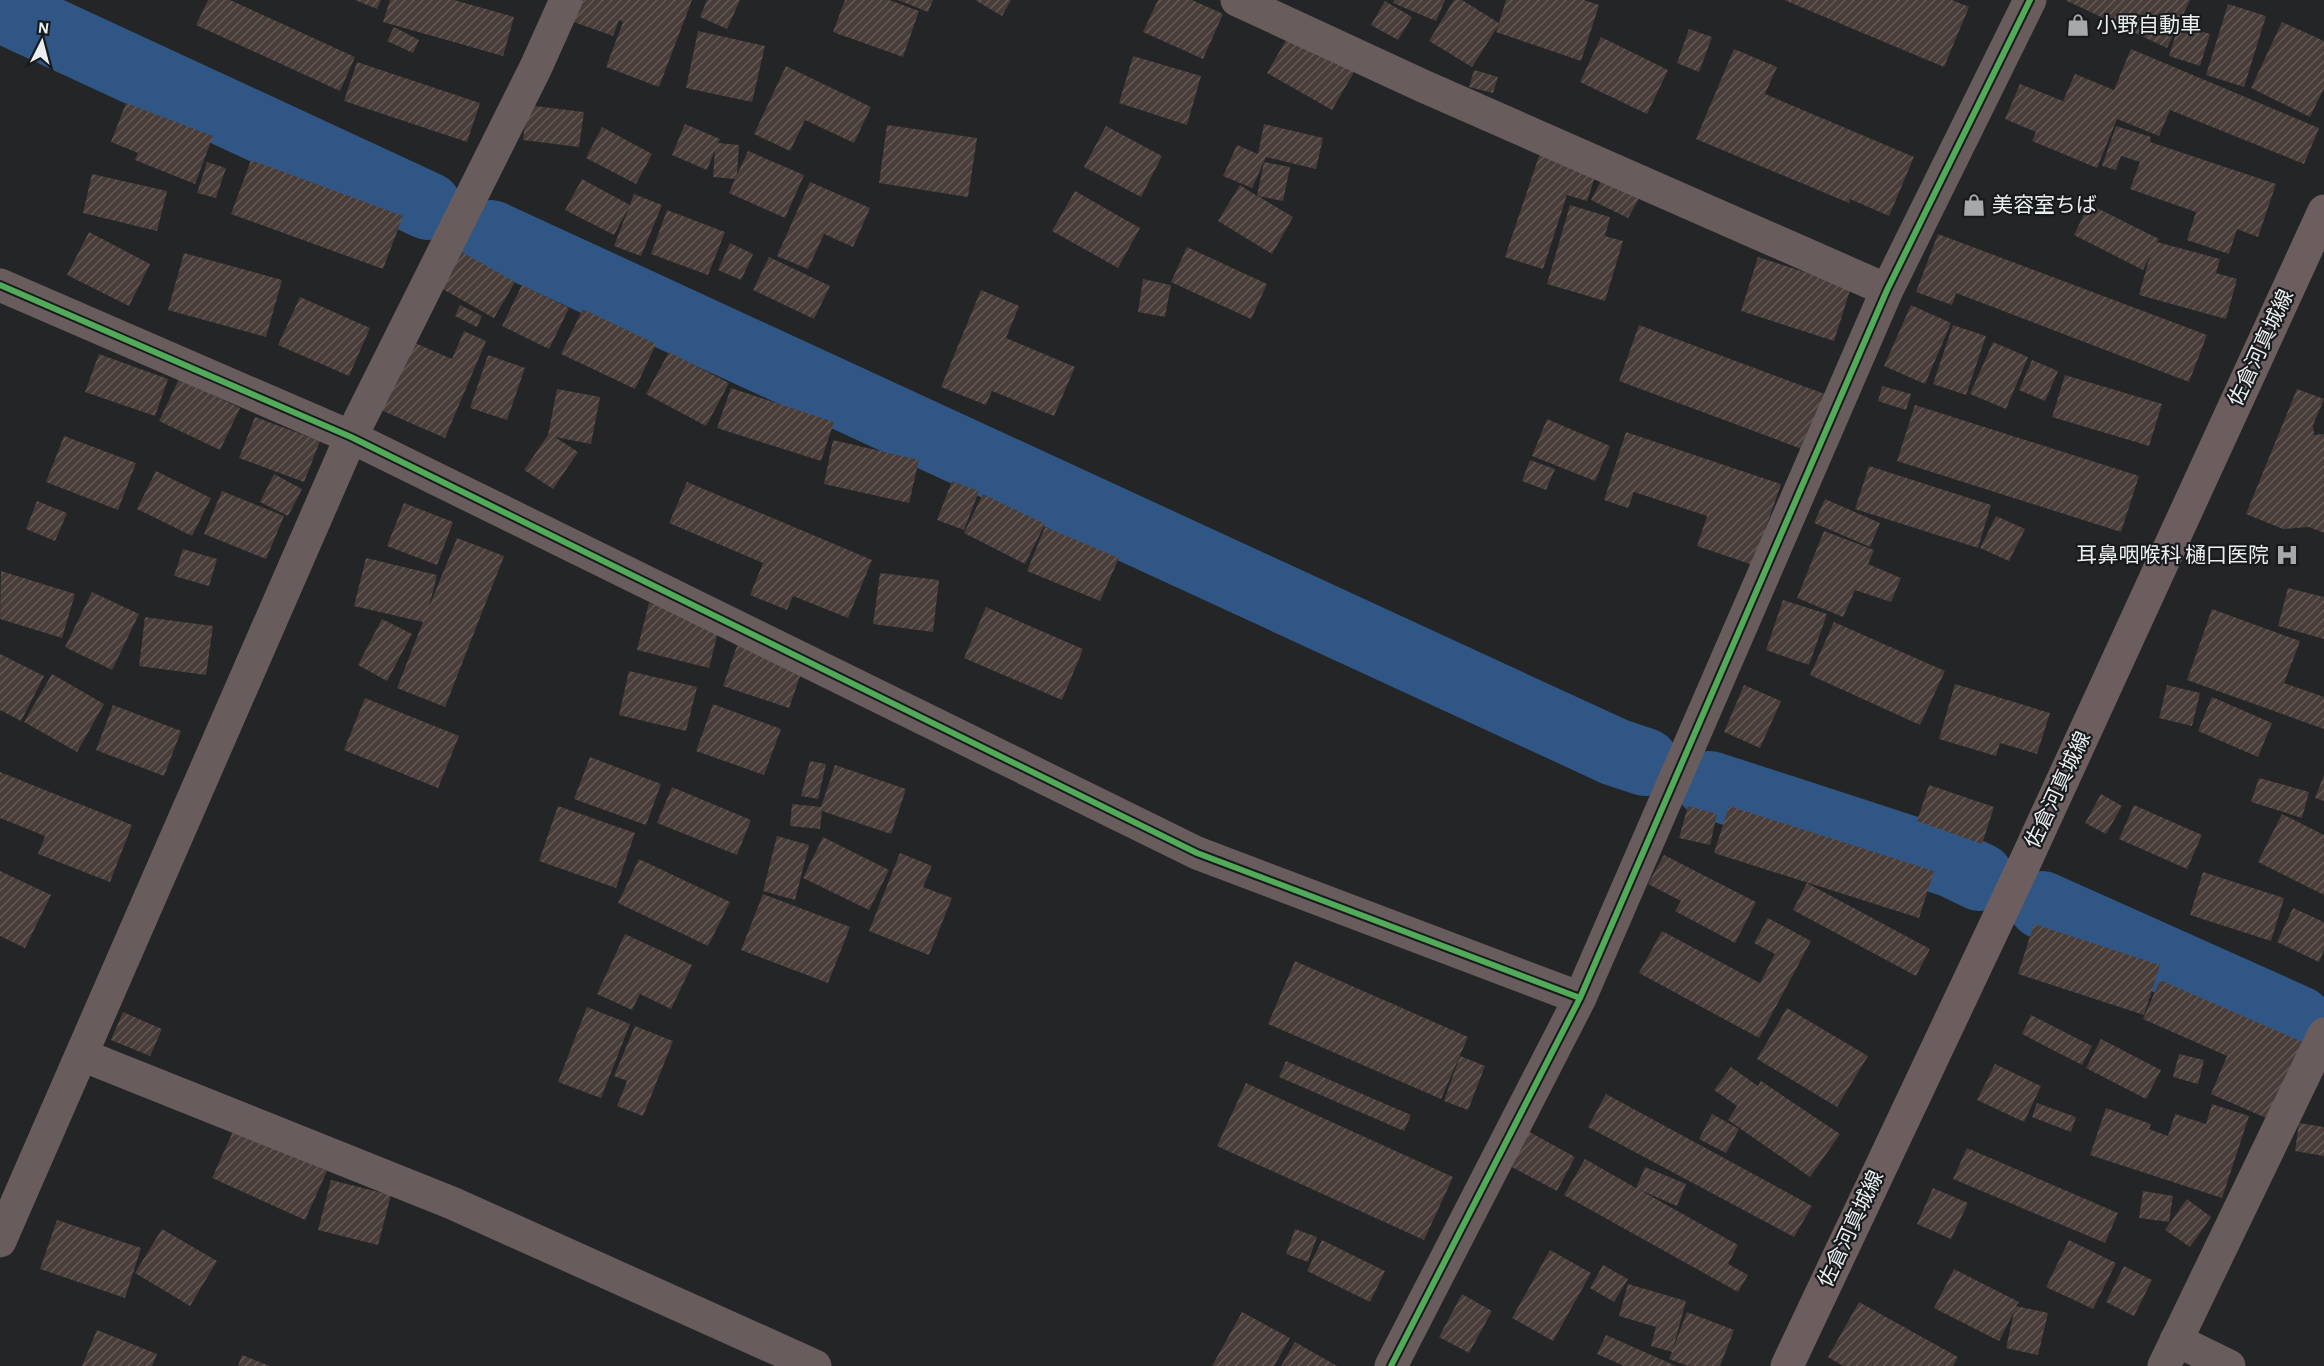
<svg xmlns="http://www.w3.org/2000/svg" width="2324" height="1366" font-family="'Alegreya Sans','Noto Sans JP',sans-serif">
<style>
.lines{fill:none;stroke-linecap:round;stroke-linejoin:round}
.river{stroke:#305685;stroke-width:68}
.building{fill:url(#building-hatch)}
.street{stroke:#695c5d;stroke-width:33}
.secondary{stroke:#6c5e5f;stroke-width:33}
.cycleway-casing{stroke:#181b1d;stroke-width:10}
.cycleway{stroke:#51ab58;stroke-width:6}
.labels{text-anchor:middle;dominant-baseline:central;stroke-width:4.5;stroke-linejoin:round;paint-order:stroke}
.poi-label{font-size:21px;fill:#eceff0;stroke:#181b1d;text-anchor:start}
.street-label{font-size:21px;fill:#eceff0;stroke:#181b1d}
</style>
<defs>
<pattern id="building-hatch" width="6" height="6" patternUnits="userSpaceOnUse" patternTransform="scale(1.5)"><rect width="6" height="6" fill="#493d3a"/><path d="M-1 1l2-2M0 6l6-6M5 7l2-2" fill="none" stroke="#635957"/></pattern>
</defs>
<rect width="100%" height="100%" fill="#232526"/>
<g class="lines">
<path class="river" d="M0 8 428 206
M491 234 1615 752 1645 762
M1710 785 1953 864 1980 877
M2042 905 2299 1020"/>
</g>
<path class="building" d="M208 0H230L355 57 340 91 196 25Z
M355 0H381L377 9Z
M390 0H454L514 17 503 56 383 22Z
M576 0H692L659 87 606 67 623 22 619 20 613 36 568 20Z
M707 0H740L727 29 700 17Z
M845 0H889L919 11 903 57 833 32Z
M898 0H933L928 12Z
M975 0H1011L1002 16Z
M1158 0H1192L1223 14 1203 59 1143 32Z
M1395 0H1445L1436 21 1393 3Z
M1454 0H1462L1499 23 1506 0H1584L1599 5 1581 61 1496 32 1498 26 1472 67 1429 41Z
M1784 0H1952L1969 7 1944 67Z
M2065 0H2190L2167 48Z
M1385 1 1412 17 1398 40 1371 25Z
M2228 4 2266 16 2244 87 2206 75Z
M2282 22 2324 41V88L2310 117 2251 88Z
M2179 24 2210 34 2200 66 2169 56Z
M394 27 419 40 413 53 387 41Z
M1689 29 1712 37 1699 72 1677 63Z
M698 31 765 46 752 102 686 88Z
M1289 35 1354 72 1332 110 1267 73Z
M1601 37 1668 70 1647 114 1580 82Z
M1734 49 1777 67 1765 94 1914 157 1889 216 1850 199 1849 203 1696 139Z
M2131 49 2319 128 2304 164 2170 110 2159 136 2117 119 2097 168 2032 141 2036 132 2005 119 2020 84 2063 101 2075 74 2114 90Z
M1133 56 1201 76 1187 125 1119 103Z
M357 62 480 103 467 142 344 101Z
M786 66 871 107 854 143 805 120 790 151 754 134Z
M1474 70 1498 77 1493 93 1469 87Z
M126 103 213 136 195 184 135 160 138 153 111 142Z
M527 105 584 112 579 147 523 140Z
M685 124 720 139 718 143 739 145 737 175 748 151 804 175 785 218 729 193 735 179 713 177 715 150 707 170 672 155Z
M1264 124 1323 138 1316 169 1266 157 1252 188 1223 176 1237 145 1258 154Z
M887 125 977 138 968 197 879 183Z
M1106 126 1162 156 1141 197 1084 167Z
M2116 126 2151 137 2150 142 2276 184 2258 237 2237 229 2229 254 2187 240 2196 212 2130 189 2140 162 2121 156 2116 170 2102 166Z
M602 127 652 154 636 184 586 158Z
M1541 150 1598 168 1587 201 1567 195 1543 269 1505 257Z
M251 160 403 216 383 269 231 214Z
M207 162 226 168 216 198 197 193Z
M1264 162 1290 167 1283 201 1258 196 1293 217 1272 254 1218 221 1240 185 1257 196Z
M92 174 167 191 157 231 83 213Z
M1603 177 1641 195 1628 218 1591 200Z
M582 179 630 205 614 235 565 210Z
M810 182 870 208 853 247 824 234 808 269 777 256Z
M1075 191 1140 228 1118 268 1052 231Z
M634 194 662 205 641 256 614 246Z
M2089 204 2159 239 2157 242 2220 259 2216 273 2237 279 2226 319 2139 295 2150 256 2143 270 2074 235Z
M1570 205 1610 217 1605 236 1623 241 1605 301 1547 284Z
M667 210 725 232 708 275 651 254Z
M89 232 150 264 129 306 67 275Z
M1938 234 2207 335 2189 382 1956 293 1952 305 1916 292Z
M730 243 753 254 741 280 718 270Z
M1187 247 1267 284 1251 319 1171 282Z
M460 251 515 282 494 318 439 287Z
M184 253 282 280 266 337 168 310Z
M769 257 830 286 814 319 753 290Z
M1758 257 1851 287 1834 341 1741 311Z
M1143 279 1171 285 1165 317 1138 312Z
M522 285 569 308 549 349 502 326Z
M981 290 1019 306 1006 338 1075 367 1054 416 992 391 986 405 941 387Z
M300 297 370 328 349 376 278 345Z
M460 305 482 316 477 327 455 316Z
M1911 305 1951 323 1925 384 1884 366Z
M583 309 656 344 635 389 561 354Z
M1639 325 1838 399 1818 455 1619 381Z
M1953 325 1986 336 1966 395 1933 384Z
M464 331 486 341 445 438 376 408 406 339 452 359Z
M1993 342 2028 357 2006 409 1970 394Z
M669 352 729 383 706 426 646 394Z
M99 354 168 379 155 416 85 392Z
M488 355 525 368 507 420 470 408Z
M2032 360 2058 371 2045 401 2019 390Z
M2065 375 2162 404 2149 446 2052 417Z
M179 379 240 408 220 450 159 421Z
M1882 386 1911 394 1906 410 1878 401Z
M731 388 834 422 821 461 717 428Z
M557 389 600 397 591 444 555 437 578 452 553 489 524 470 548 435Z
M2297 389 2324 399 2313 425 2314 435 2324 434V533L2309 527 2283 529 2246 514Z
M1915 405 2139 476 2121 532 1897 461Z
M255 417 320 441 304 482 239 458Z
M1547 419 1610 446 1595 481 1532 456Z
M1626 432 1781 484 1753 565 1697 546 1707 516 1634 492 1628 508 1604 500Z
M64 436 136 463 118 510 46 482Z
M833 440 919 460 909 503 824 484Z
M1530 460 1555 469 1546 490 1522 481Z
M1869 466 1991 505 1978 548 1855 509Z
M156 471 211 498 192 536 137 509Z
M274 474 302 489 288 516 260 502Z
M952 481 979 491 964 530 937 520Z
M687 482 872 560 848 618 793 596 787 610 750 595 763 563 669 523Z
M222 491 284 516 266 559 204 534Z
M983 494 1045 524 1025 564 964 533Z
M1825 499 1880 523 1870 547 1814 523Z
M37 501 67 513 55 541 26 529Z
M404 503 453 522 437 565 387 546Z
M1996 516 2025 529 2009 561 1980 548Z
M1045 527 1119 558 1100 601 1027 571Z
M1824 531 1874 550 1868 564 1901 578 1891 602 1855 590 1843 617 1797 598Z
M457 538 504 556 445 707 397 688 423 622 354 606 366 558 437 575 429 607Z
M183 549 217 559 209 586 174 576Z
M1 571 75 594 62 638 0 619Z
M880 573 939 580 933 632 873 624Z
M2288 588 2324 597V639L2278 626Z
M92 592 139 614 112 670 65 647Z
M1783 600 1827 614 1809 665 1766 650Z
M649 603 721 620 709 668 637 650Z
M986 607 1083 649 1062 700 964 658Z
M2212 609 2300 641 2284 683 2324 697V729L2187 680Z
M145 617 213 626 206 675 139 666Z
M382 619 412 634 387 681 358 665Z
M1834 622 1945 671 1920 725 1810 675Z
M739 640 805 662 789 708 723 686Z
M0 654 44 676 21 721 0 710Z
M629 671 697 687 686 731 619 715Z
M52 674 104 704 77 752 24 722Z
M1955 684 2050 713 2037 754 2000 743 1996 756 1939 739Z
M1744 685 1781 701 1760 748 1724 732Z
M2167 685 2200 693 2192 726 2159 718Z
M2212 697 2272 723 2258 757 2198 731Z
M365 698 459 736 438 788 344 750Z
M713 704 781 729 764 775 696 751Z
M113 705 181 731 164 776 96 750Z
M590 757 661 784 646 825 574 799Z
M810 761 826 764 818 799 801 796Z
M835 765 906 789 891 834 822 811 820 829 790 826 792 804 821 807Z
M0 772 132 825 110 882 38 854 45 836 0 818Z
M2324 775V801L2315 798Z
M2259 778 2309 792 2302 818 2251 802Z
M1929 785 1994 807 1982 844 1917 821Z
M672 787 751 820 737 855 657 823Z
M2101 794 2122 806 2106 834 2085 823Z
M2134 805 2202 835 2187 869 2119 839Z
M558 806 635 833 616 888 539 861Z
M1688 806 1717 814 1710 845 1679 838Z
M1729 806 1934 871 1919 918 1714 853Z
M2282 814 2324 835V895L2258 862Z
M777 836 809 845 795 900 763 891Z
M823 837 889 870 869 910 803 878Z
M900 853 932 866 923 887 952 898 929 955 869 931Z
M1664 855 1756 902 1735 943 1675 911 1681 901 1648 884Z
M639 859 730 902 708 946 618 903Z
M0 871 51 895 25 948 0 936Z
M2203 872 2284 898 2271 941 2190 915Z
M1807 883 1930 949 1916 976 1793 910Z
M763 894 850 927 828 983 741 950Z
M2293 908 2324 922V950L2319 962 2277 942Z
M1768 918 1811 941 1759 1038 1639 973 1662 931 1760 983 1775 954 1754 943Z
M2034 924 2160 965 2144 1015 2018 974Z
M625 934 692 965 671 1009 640 994 632 1010 597 994Z
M1295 961 1468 1037 1441 1099 1268 1024Z
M2160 980 2307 1044 2273 1121 2211 1094 2227 1056 2143 1019Z
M587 1007 630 1024 601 1098 558 1082Z
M1787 1008 1868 1056 1837 1107 1757 1059Z
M123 1012 162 1029 150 1056 111 1040Z
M2031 1015 2092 1046 2082 1065 2022 1034Z
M635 1026 673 1041 643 1116 617 1106 627 1081 614 1076Z
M2101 1039 2161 1070 2146 1099 2086 1068Z
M2179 1054 2204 1060 2198 1084 2173 1077Z
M1460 1056 1485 1066 1468 1110 1444 1101Z
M1286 1061 1411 1115 1404 1131 1279 1077Z
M1995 1064 2041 1086 2024 1122 1977 1100Z
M1731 1067 1758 1086 1761 1081 1840 1134 1810 1177 1728 1120 1737 1106 1714 1090Z
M1246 1083 1453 1177 1424 1240 1217 1146Z
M1606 1094 1812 1206 1794 1237 1588 1127Z
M2037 1103 2076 1117 2071 1132 2032 1117Z
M2212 1104 2249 1116 2222 1198 2090 1155 2106 1108 2151 1124 2149 1129 2168 1136 2175 1114 2206 1124Z
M1712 1114 1739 1129 1726 1153 1699 1139Z
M2299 1123 2324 1127V1156L2295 1151Z
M1522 1128 1575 1157 1557 1191 1504 1163Z
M234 1129 327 1171 305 1220 212 1178Z
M1967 1148 2118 1213 2105 1243 1953 1179Z
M1585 1159 1636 1188 1645 1167 1686 1184 1677 1206 1640 1190 1738 1245 1728 1264 1748 1275 1738 1292 1564 1195Z
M331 1180 391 1195 378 1245 318 1230Z
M1933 1188 1968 1203 1951 1239 1917 1224Z
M2143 1191 2173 1196 2169 1222 2139 1218Z
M2187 1199 2211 1217 2190 1247 2165 1230Z
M57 1220 141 1248 125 1298 40 1269Z
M162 1229 217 1261 190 1306 135 1273Z
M1295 1229 1317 1237 1308 1262 1286 1254Z
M1322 1240 1385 1271 1370 1302 1307 1271Z
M2069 1240 2116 1263 2093 1309 2046 1287Z
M1550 1250 1591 1273 1553 1341 1512 1318Z
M1603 1265 1628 1279 1614 1302 1590 1288Z
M2124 1266 2152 1280 2134 1316 2106 1302Z
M1954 1269 2019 1302 2016 1306 2048 1313 2038 1355 2006 1348 2014 1312 1999 1341 1934 1308Z
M1628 1284 1686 1301 1673 1349 1687 1312 1734 1330 1720 1366H1688L1669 1359 1672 1352 1651 1346 1656 1327 1619 1316Z
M1462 1294 1492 1311 1469 1353 1439 1337Z
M1859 1302 1958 1357 1953 1366H1843L1828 1357Z
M1242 1312 1290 1338 1274 1366H1212Z
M97 1330 157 1354 152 1366H82Z
M1606 1335 1676 1366H1624L1597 1354Z
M1295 1342 1337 1366H1281Z
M242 1355 270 1366H238Z"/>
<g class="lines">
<path class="street" d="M1237 0 1423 86 1887 290
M0 285 351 437 1197 853 1580 998
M82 1055 452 1203 815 1366
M0 1241 351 437 536 67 566 0
M2176 1340 2229 1366
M1391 1366 1580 998 1887 290 2030 0
M2164 1366 2324 1034"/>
<path class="secondary" d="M1787 1366 2026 860 2324 211"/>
<g class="cycleway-casing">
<path id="cycleway" d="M0 285 351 437 1197 853 1580 998
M1391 1366 1580 998 1887 290 2030 0"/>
</g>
<use href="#cycleway" class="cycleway"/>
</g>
<defs>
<g id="shop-bare" transform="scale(1.8)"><path d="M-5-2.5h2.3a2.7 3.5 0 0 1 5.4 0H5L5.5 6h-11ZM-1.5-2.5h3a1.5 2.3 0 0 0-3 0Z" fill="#a6a8a9" stroke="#181b1d" stroke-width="2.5" paint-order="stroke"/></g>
<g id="hospital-bare" transform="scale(1.8)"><path d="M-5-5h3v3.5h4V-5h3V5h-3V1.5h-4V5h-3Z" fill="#a6a8a9" stroke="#181b1d" stroke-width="2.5" paint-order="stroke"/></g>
</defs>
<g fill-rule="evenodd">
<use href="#shop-bare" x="2078" y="25"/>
<use href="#shop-bare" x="1974" y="205"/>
<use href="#hospital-bare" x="2287" y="555"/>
</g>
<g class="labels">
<g class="poi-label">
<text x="2096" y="25">小野自動車</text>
<text x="1992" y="205">美容室ちば</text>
<text x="2269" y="555" text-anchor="end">耳鼻咽喉科 樋口医院</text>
</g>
<g class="street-label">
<text transform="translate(2261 348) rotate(-65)">佐倉河真城線</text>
<text transform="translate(2058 790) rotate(-65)">佐倉河真城線</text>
<text transform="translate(1851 1229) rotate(-65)">佐倉河真城線</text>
</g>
</g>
<g transform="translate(42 42) rotate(6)" stroke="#181b1d" stroke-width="4.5" paint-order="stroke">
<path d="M0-4.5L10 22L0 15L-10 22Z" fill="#eceff0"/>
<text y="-9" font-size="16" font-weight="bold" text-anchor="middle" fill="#eceff0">N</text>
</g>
</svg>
